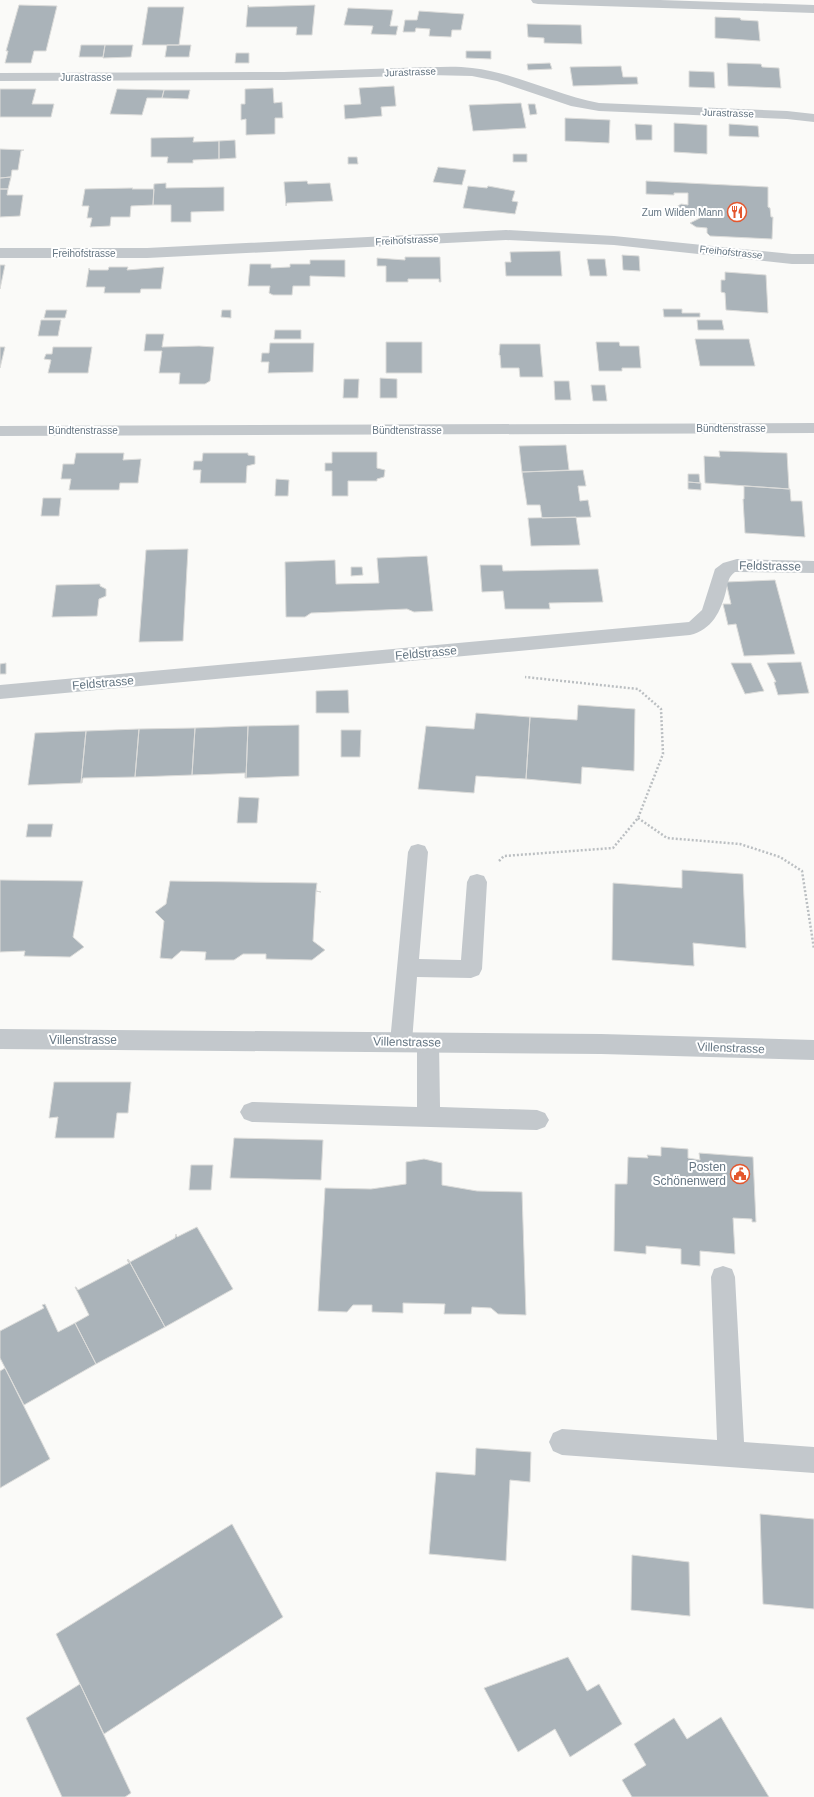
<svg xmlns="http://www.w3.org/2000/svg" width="814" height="1797" font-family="Arial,sans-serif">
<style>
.building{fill:#aab3b9;stroke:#dcdcda}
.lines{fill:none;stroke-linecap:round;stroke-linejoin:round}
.path{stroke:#bbbfc2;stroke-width:2.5;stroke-dasharray:2 2;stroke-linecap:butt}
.service{fill:#c3c8cc;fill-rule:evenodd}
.minor{fill:#c3c8cc;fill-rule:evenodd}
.labels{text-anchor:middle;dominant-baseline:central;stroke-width:4;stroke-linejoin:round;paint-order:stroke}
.far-street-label{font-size:10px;fill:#657683;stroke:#fff}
.far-poi-label{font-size:10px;fill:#657683;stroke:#fff;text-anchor:end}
.street-label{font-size:12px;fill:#657683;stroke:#fff}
.poi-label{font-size:12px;fill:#657683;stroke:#fff;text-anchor:end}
</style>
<rect width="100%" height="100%" fill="#fafaf8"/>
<path class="building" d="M19 5 57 6 46 51H34L31 63H5L8 51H6Z
M248 5 249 7 315 5 312 35H296L297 27H246Z
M148 7H184L179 45H142Z
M348 8 393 10 390 26H398L396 35 371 34 373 26 344 25Z
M419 11 464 14 461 30H452L451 37 429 36 430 29 416 28 415 32H403L405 20H417Z
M715 17 740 18 741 20 758 21 760 41 715 38Z
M527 24 581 25 582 44 544 43V38L528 37Z
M81 45H105L103 57H79Z
M105 45H133L131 57 103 58Z
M167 45H191L189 57H165Z
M466 51H491V59L466 58Z
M236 53H249V63H235Z
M550 63 552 69 528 70 527 64Z
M727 63 761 64 762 67 779 68 781 88 728 86Z
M621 66 623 77H637L638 84 573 86 570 67Z
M689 71 714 72 715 88 689 87Z
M394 86 396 106 381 107 382 116 345 119 344 105 361 104 359 88Z
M273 88 274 103 282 102 283 118H275V134L246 135V119L241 120V104H245V89Z
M0 89H36L32 104H54L51 117H0Z
M117 89 164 90 162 98H147L142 115 110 114Z
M164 90H190L188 99 162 98Z
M521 103 526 128 473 131 469 105Z
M528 104H535L537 114 530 115Z
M565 118 610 120 609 143 565 141Z
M674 123 707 125V154L674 152Z
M635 124 652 125V140H636Z
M729 124 758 126 759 137 729 136Z
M194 137 193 142 219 141V159L193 160V163H167L168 157H151V138Z
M235 140 236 158 219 159V141Z
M0 149 24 150 21 151 18 170H12L11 177 0 178Z
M513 154H527V162H513Z
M348 157H357L358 164H348Z
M438 167 466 170 462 185 433 182Z
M11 177 8 189H0V178Z
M307 181 308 184 330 183 333 201 287 203 286 206 284 182Z
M646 181 768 187V207L770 208 771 217H773L772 239 710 236 707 233V228L696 227 690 223 700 218V215L674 213 675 208 681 204 688 205V193H674V195L646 194Z
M166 183V188L224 187V211L191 212V222H171V205H153L154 184Z
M468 186 487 188 488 186 515 191 512 201 518 202 515 214 463 208Z
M133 188 132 189H154L153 205 131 206 130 217H111L110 226 90 227 92 218H87L89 206H82L85 189Z
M0 189H8L7 195H23L20 216 0 217Z
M560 251 562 276H506L505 262H511L510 252Z
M622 255 639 256 640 271 623 270Z
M405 257H440L441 282H439V279H408V282H386V266H377V258L405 260Z
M587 259H605L607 276H590Z
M310 260H345V277L310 276V286H293L292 295H273L269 293 270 286H248L250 264H271V268L290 267V264H310Z
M0 265H5L0 289Z
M109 267H128L127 270 164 267 161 289H141L140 293H104L105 287H86L89 268 90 270H108Z
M725 272 766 275 768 313 726 310 725 293 721 292V280H725Z
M663 309H682V313H700V317H664Z
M46 310H67L65 318H44Z
M222 310H231V318L221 317Z
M41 320H61L58 336H38Z
M697 320H722L724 330H698Z
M275 330H301V339H274Z
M146 334H164L162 347 199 346 214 347 210 381 205 384H179L180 373H159L162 351H144Z
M695 339H749L755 366H700Z
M386 342H422V373H386Z
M596 342H619L620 346H639L641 368H622V371H599Z
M270 343H314L313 372 268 373 269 362H261L262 353H269Z
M500 344H540L543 377H520L519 368H501L500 355H499Z
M0 347H5L0 368Z
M53 347H92L88 373H48L51 360 44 359 46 354H52Z
M380 378 397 379V398H380Z
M344 379H359L358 398H343Z
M554 381H569L571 400H555Z
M591 385H605L607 401H593Z
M566 445 569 470 522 472 519 446Z
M719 451 787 453 789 489 705 483 704 456 720 457Z
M332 452H377V468L385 470 384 477 377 479V481H348V496H332V471H325V463H332Z
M76 453H124L123 460 141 459 138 483H120L119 490H69L71 479H61L63 464H74Z
M203 453H248V455L255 456V464L247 466 246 483H200L201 470H193L194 461H202Z
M583 470 586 486H578L580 501 588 500 591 517 542 518 540 505H527L522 472Z
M688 474H699L700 483 688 482Z
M276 479 289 480 288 496H275Z
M688 482 701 483V490L688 489Z
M744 486 790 489 791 501H802L805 537 745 533 743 499H744Z
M43 498H61L59 516H41Z
M576 517 580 545 531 546 528 518Z
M188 549 183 641 139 642 146 550Z
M427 556 433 611 414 612 407 609 311 613 305 617H286L285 562 335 560 336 584 379 583 377 558Z
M480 565H502L503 571 598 569 603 602 549 603 550 609H505L503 591 482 592Z
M351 567H362L363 575 351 576Z
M775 580 795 654 744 656 736 624 728 625 723 604H731L726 582Z
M100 584V586L106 589V596L99 599 97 616 52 617 56 585Z
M801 662 809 693 778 695 774 682H776L767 663Z
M6 663V674H0V664Z
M731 663H751L764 691 745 694Z
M348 690 349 713H316V691Z
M578 705 635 709 634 771 582 767 581 784 526 779 530 717 577 720Z
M476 713 530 717 526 779 476 776 474 793 418 789 426 726 474 729Z
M299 725V776L246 778 248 726Z
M248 726 246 778H245V773L192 775 195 728Z
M195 728 192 775 135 777 139 729Z
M139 729 135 777 83 778 82 783H81L86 731Z
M341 730H361L360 757H341Z
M86 731 81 783 28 785 35 733Z
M239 797 259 798 257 823H237Z
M28 824H53L51 837H26Z
M682 870 743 874 746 948 693 943 694 966 612 960 613 883 682 888Z
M0 880 83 881 73 937 84 947 70 957 24 956 25 951 0 952Z
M170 881 317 883 316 891 321 892 316 891 313 941 325 950 312 960 266 959V954H243L234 960H205L206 952 181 951 172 959 160 958 164 921 155 912 166 904Z
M54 1082H131L128 1113H117L114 1138H55L58 1117 49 1118Z
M234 1138 323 1140 321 1180 230 1178Z
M661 1147 688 1149V1158L700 1160 699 1153 753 1157 756 1222H752V1219L733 1218 735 1254 700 1251V1266L681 1264V1249L646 1246V1254L614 1251 615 1184H627L628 1157 648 1158 647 1155 661 1156Z
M424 1159 442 1163V1185L477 1191 522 1192 526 1315 498 1314 491 1308 472 1307 471 1314H444L445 1304 403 1303V1313L372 1312V1305H353L347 1312 318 1311 325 1188 371 1189 406 1184V1162Z
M191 1165H213L211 1190H189Z
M197 1227 233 1289 165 1327 128 1259 130 1262 175 1238 176 1234 177 1237Z
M128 1259 165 1327 96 1364 75 1323 89 1315 75 1287H76L78 1290 129 1263 127 1260Z
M45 1304 58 1332 75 1323 96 1364 24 1405 0 1358V1331L44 1308 42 1305Z
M5 1368 50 1459 0 1488V1371Z
M476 1448 531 1452 530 1482 510 1480 506 1561 429 1554 436 1472 475 1475Z
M760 1514 814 1519V1609L763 1604Z
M232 1524 283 1617 104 1734 56 1634Z
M632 1555 689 1562 690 1616 631 1610Z
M568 1657 587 1691 599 1684 622 1724 570 1757 555 1729 518 1752 484 1688Z
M80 1684 131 1793 125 1797H62L26 1718Z
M721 1717 769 1797H632L622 1780 646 1765 634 1744 674 1718 687 1739Z"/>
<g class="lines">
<path class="path" d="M638 818 667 838 740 844 780 857 802 871 814 949
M499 861 504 856 613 848 638 818 663 754 661 709 638 689 525 677"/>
<path class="service" d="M737 559 814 561V573L735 572C728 577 728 583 726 591 721 611 712 630 690 635L0 699V685L689 622 702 610 715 569 723 563Z
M418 844 425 846 428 852 419 959 461 960 467 882 470 876 477 874 484 876 487 882 482 969 479 975 471 978 417 977 412 1042 409 1049 401 1051 393 1049 390 1042 408 852 411 846Z
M428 1033 436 1035 439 1042 440 1107 537 1110 545 1113 549 1120 545 1127 537 1130 252 1122 244 1119 240 1112 244 1105 252 1102 417 1107V1042L420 1035Z
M723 1266 732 1269 735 1277 744 1442 814 1447V1473L562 1455 553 1451 549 1442 553 1433 562 1429 717 1440 711 1277 714 1269Z"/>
<path class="minor" d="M531 0H660L814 5V13L538 4 533 3Z
M429 67C443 67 458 66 472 68 516 73 556 95 599 103L787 111 814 114V122L787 119 599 111 571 106 497 81 472 76 429 75 284 80 0 81V73L284 72Z
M506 230 614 236 792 254H814V264H792L614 245 506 240 147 258H0V248H147Z
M814 423V433L0 436V426Z
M0 1029 601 1034 814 1040V1060L601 1054 0 1049Z"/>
</g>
<defs>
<g id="restaurant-ring" transform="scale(1)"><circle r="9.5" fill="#fff" stroke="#e4572e" stroke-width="1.5"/><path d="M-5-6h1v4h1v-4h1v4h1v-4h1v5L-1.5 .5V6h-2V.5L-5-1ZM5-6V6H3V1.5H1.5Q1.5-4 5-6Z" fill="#e4572e"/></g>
<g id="civic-ring" transform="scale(1)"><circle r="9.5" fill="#fff" stroke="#e4572e" stroke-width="1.5"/><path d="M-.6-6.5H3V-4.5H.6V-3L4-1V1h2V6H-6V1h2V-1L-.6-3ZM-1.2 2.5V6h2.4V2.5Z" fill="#e4572e"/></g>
</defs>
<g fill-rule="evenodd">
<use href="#restaurant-ring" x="737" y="212"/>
<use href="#civic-ring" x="740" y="1174"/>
</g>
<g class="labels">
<g class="far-street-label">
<text transform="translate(410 72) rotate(-2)">Jurastrasse</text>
<text x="86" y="77">Jurastrasse</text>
<text transform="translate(728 113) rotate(2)">Jurastrasse</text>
<text transform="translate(407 240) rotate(-3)">Freihofstrasse</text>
<text transform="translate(731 252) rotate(6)">Freihofstrasse</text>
<text x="84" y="253">Freihofstrasse</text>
<text x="731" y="428">Bündtenstrasse</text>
<text x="83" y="430">Bündtenstrasse</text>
<text x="407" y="430">Bündtenstrasse</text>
</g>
<g class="far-poi-label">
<text x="723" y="212">Zum Wilden Mann</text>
</g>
<g class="street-label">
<text transform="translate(770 566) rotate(1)">Feldstrasse</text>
<text transform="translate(426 653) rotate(-5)">Feldstrasse</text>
<text transform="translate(103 683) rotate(-5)">Feldstrasse</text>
<text x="83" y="1040">Villenstrasse</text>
<text transform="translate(407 1042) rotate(1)">Villenstrasse</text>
<text transform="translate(731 1048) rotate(2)">Villenstrasse</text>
</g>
<g class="poi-label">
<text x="726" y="1167">Posten<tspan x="726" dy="14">Schönenwerd</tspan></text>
</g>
</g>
</svg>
